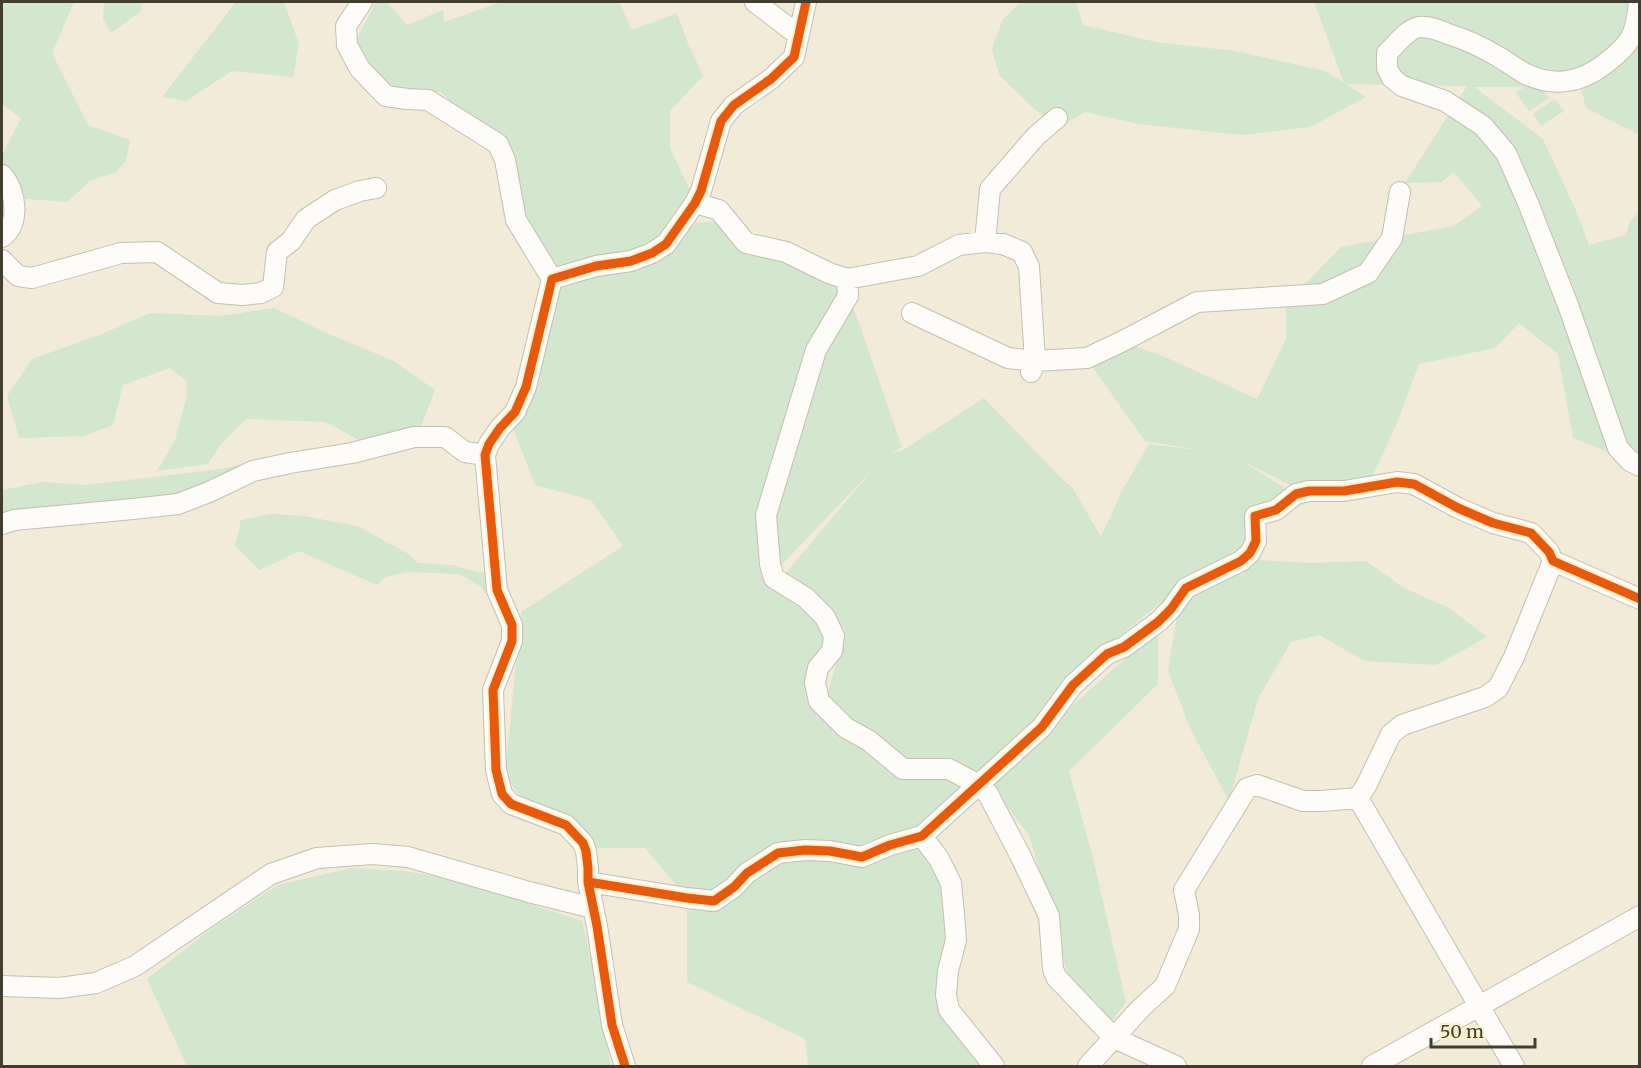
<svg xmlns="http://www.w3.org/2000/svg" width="1641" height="1068" font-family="Merriweather,serif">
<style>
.green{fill:#d3e6ce}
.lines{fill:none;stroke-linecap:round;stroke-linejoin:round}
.minor-casing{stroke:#c4bfb0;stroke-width:22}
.minor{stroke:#fdfcf9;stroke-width:20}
.cycleway-casing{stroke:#fdf0cd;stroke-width:13}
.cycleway{stroke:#e8590c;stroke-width:9}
</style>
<rect width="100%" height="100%" fill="#f2ebd8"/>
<path class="green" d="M2 2H74L52 53 88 125 130 140 126 161 116 172 90 181 67 202 14 198 2 167V155L21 118 2 104Z
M104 2H142L141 11 111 33 103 19Z
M236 2H284L299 44 293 77 232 71 186 101 162 97Z
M376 2H387L407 25 443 10 444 22 501 2H619L632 30 677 13 687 41 703 76 670 111V148L692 194 665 237 637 253 555 270 520 213 514 154 440 92 401 91 376 75 356 40Z
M1021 2H1076L1083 25 1156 42 1235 51 1325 71 1344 83 1314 2H1639V135L1586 108 1581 88H1542L1549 98 1529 111 1516 93 1524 87H1474L1543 139 1574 206 1589 245 1626 235 1630 220 1639 213V462L1630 461 1573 438 1558 354 1519 323 1495 348 1419 364 1397 423 1372 477 1294 487 1240 460 1288 490 1249 514V540L1239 554 1194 579 1148 613 1102 650 1034 725 976 777 906 764 826 700 845 630 784 575 875 467 767 580 812 613 828 628 823 647 806 685 901 773H948L966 786 922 836 953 903 947 1011 956 1041 949 1010 994 1066H808L805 1039 687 982V898L645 848H593L577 820 525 804 505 775 521 612 623 546 591 500 535 485 511 423 556 280 655 261 696 223 719 221 844 280 902 447 890 454 903 450 984 398 1061 478 1072 487 1101 537 1121 493 1149 444 1205 451 1145 441 1091 365 1132 345 1165 357 1257 399 1286 339V303L1341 247 1453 226 1482 206 1454 172 1442 182 1405 183 1467 86 1346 84 1366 97 1310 127 1242 135 1138 124 1085 112 1059 127 1033 108 999 75 992 49 1003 19Z
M1555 99 1564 111 1541 126 1533 114Z
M274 308 333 336 392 360 435 390 420 429 369 445 325 422 246 419 221 444 208 464 157 471 175 440 187 395 186 381 170 368 123 385 113 425 84 436 19 438 7 396 32 359 102 334 150 313 220 316Z
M263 461 170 497 2 518V490L43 482 86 485 220 469Z
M271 514 304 516 357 526 407 553 418 563 452 565 477 572 490 573 496 608 481 587 460 574 409 572 385 577 377 585 299 551 260 570 235 546 241 520Z
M1256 560 1312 563 1366 561 1404 588 1449 608 1487 637 1436 665 1365 661 1319 635 1291 642 1258 699 1229 801 1190 728 1168 671 1178 609 1211 582Z
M1158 629V684L1069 771 1092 854 1126 1002 1110 1024 1067 973 1053 915 1029 835 988 781Z
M352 868 405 871 460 881 582 921 593 968 611 1066H187L147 979 215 926 278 885Z"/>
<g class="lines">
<g class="minor-casing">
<path id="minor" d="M362 2 346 26 347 45 360 69 386 96 407 99 428 100 498 144 505 160 516 220 552 279
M755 2 798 35
M1639 2C1636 34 1632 43 1606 63 1581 83 1553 88 1524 73 1515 68 1506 61 1497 56 1482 47 1467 40 1451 35 1441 31 1430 26 1419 27 1407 29 1396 45 1387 53V68L1392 78 1402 86 1445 101 1483 126 1506 153 1528 203 1568 305 1618 448 1630 461 1640 466
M2 175C16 190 21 224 2 237
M695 203 719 210 746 243 786 252 829 273 847 279 918 266 959 245 985 242 1003 244 1022 252 1029 267 1035 361 1031 372
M985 242 990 189 1036 136 1057 118
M2 260 18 276 32 278 121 253 157 252 218 293 243 295 261 293 273 287 277 252 291 241 306 219 335 200 360 191 376 188
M847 279 848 296 816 350 766 515 770 564 774 578 806 598 825 617 834 636 832 651 818 668 815 683 819 701 846 728 868 740 903 769H949L977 784 988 794 1020 855 1049 916 1053 969 1056 977 1114 1038 1176 1066
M912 313 1008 358 1035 361 1087 358 1121 342 1197 302 1323 294 1368 273 1392 238 1400 192
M2 524 14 520 133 509 178 504 209 492 253 471 290 463 352 453 414 437H445L465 452 485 455
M1358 798 1514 1066
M922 836 939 859 951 883 954 914 956 940 948 971 946 995 949 1010 994 1066
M588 882 687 898 714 901 734 887 747 873 778 853 805 850 830 851 862 857 890 845 922 836 1042 727 1073 685 1107 654 1124 647 1158 622 1171 609 1186 588 1241 561 1250 553 1256 541 1255 516 1276 510 1296 494 1309 491H1344L1397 482 1414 484 1458 508 1493 523 1531 533 1549 552 1553 561 1640 599
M2 986 59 988 96 983 135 966 271 874 317 858 373 854 408 857 529 892 593 908
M625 1066 612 1025 597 926 588 882V868L586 851 583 843 566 825 511 804 502 794 496 770 493 690 512 641V625L497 590 485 455 489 444 500 428 515 412 526 387 552 279 596 266 631 261 652 253 666 244 695 203 701 191 721 121 734 105 771 79 794 57 806 2
M1088 1066 1141 1008 1165 986 1189 929V915L1184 890 1247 788 1257 785 1303 801H1322L1358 798 1366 786 1391 734 1402 725 1485 697 1498 688 1514 657 1553 561
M1372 1066 1640 916"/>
</g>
<use href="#minor" class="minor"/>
<g class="cycleway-casing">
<path id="cycleway" d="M588 882 687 898 714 901 734 887 747 873 778 853 805 850 830 851 862 857 890 845 922 836 1042 727 1073 685 1107 654 1124 647 1158 622 1171 609 1186 588 1241 561 1250 553 1256 541 1255 516 1276 510 1296 494 1309 491H1344L1397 482 1414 484 1458 508 1493 523 1531 533 1549 552 1553 561 1640 599
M625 1066 612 1025 597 926 588 882V868L586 851 583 843 566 825 511 804 502 794 496 770 493 690 512 641V625L497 590 485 455 489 444 500 428 515 412 526 387 552 279 596 266 631 261 652 253 666 244 695 203 701 191 721 121 734 105 771 79 794 57 806 2"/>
</g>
<use href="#cycleway" class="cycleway"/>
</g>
<rect width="1641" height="1068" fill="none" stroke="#423d2f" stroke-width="6"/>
<path d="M1431 1038v9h104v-9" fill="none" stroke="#423d2f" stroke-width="3"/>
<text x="1440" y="1038" font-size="18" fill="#423d2f" stroke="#fdf0cd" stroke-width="4.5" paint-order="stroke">50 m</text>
</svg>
